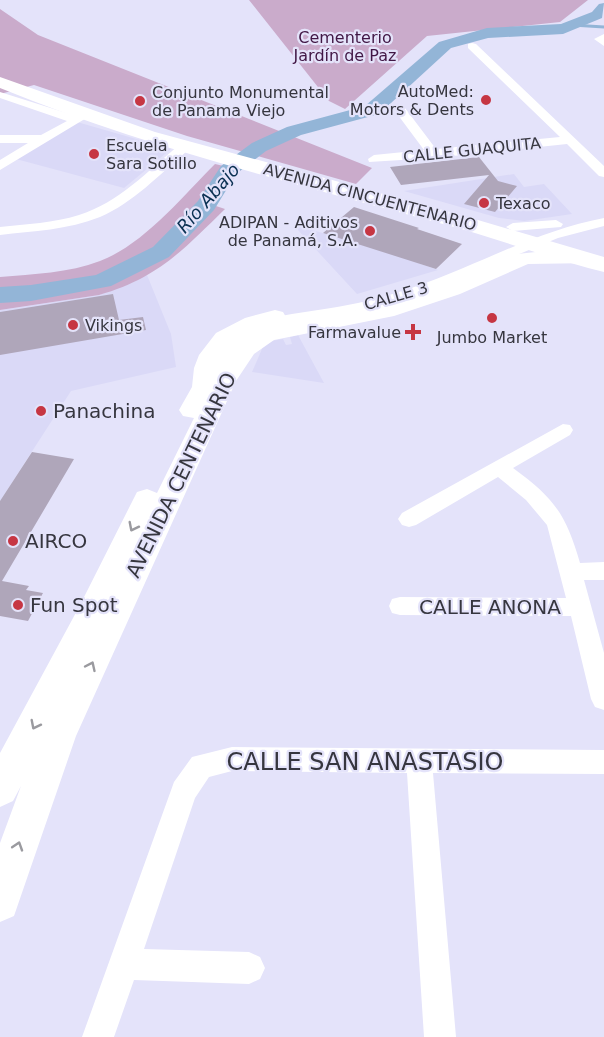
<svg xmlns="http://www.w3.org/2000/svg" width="604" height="1037" font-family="'DejaVu Sans',sans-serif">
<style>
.built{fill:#dad9f7}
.green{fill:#caabcb}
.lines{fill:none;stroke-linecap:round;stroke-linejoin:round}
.stream{stroke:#93b5d7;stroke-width:3}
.river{fill:#93b5d7;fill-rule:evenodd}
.building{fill:#afa6ba}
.minor{fill:#fff;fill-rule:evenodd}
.secondary{fill:#fff;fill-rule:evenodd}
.primary{fill:#fff;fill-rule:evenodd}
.oneway{stroke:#9a9a9f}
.poi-dot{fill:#c63643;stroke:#e4e3fa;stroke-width:2}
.labels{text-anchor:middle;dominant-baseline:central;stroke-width:4.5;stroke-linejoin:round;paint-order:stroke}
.far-park-label{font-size:16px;fill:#411745;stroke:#e4e3fa}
.far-poi-label{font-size:16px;fill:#36363f;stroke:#e4e3fa;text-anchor:start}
.far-street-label{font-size:16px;fill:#36363f;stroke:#e4e3fa}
.far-water-label{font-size:18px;font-style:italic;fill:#0a3052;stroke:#e4e3fa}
.poi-label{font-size:20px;fill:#36363f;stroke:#e4e3fa;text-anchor:start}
.street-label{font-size:20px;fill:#36363f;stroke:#e4e3fa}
.near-street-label{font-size:24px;fill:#36363f;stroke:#e4e3fa}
</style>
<rect width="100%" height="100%" fill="#e4e3fa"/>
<path class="built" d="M77 122 171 149 124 188 16 159Z
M514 174 524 187 544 184 572 214 524 221 499 218 404 191Z
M299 226 390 253 438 270 357 294 297 229Z
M147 275 171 334 176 367 71 391 0 501V310L99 295Z
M298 335 324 383 252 372 265 342 283 339 286 345 292 344 290 337Z"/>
<path class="green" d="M249 0H588L560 22 427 36 345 109 329 101Z
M0 9 38 35 372 168 356 184 187 136 34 85 0 94Z
M215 164 241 170 213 205 225 209C183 250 158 278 99 295L0 310V277C33 274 69 273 100 261 143 245 182 197 215 164Z"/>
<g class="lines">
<path class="stream" d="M572 25 604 27"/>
<path class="river" d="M604 3 602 18 563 34 488 38 451 48 379 114 301 135 266 151 236 174 214 210 169 257 111 286 31 301 0 303V287L31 285 96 275 153 247 198 201 221 166 252 143 287 127 365 106 439 42 487 28 561 24 592 12 599 4Z"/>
</g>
<path class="building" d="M479 157 498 181 517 186 495 212 464 204 489 175 401 185 390 167Z
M354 207 419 228 417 229 462 244 436 269 323 233Z
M113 294 119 320 143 317 146 330 0 355V312Z
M32 452 74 459 2 581 29 586 26 590 43 593 28 621 0 616V501Z"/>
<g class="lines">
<path class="minor" d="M604 34V46L594 39Z
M472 43 476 44 604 166V177L599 176 567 144 433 158 369 162 368 159 374 155 424 150 395 111 401 107 405 108 436 149 560 137 468 48V44Z
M0 92 76 116 87 110 93 114 0 170V160L28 143H0V135H41L67 121 0 98Z
M183 144 189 148 187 151C160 174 133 203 100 217 68 230 33 231 0 235V227C26 224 54 223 79 215 118 203 148 171 179 145Z
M604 218V226L558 238 413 298 265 331C239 344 228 362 213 385H201L198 381C210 362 222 341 242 329 269 315 301 313 331 308 355 304 379 299 402 291 472 269 531 232 604 218Z
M556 220 563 224 561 227 513 231 506 227 513 223Z
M563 424 570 425 573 430 570 435 513 468C554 498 566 514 580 563L604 562V580H584L604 653V710L595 707 591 699 571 616 400 615 392 613 389 606 392 599 400 597 566 598 547 525 526 500 498 477 416 525 409 527 402 525 398 519 402 513Z
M232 747 604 750V774L433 773 456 1037H424L407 773 232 771 209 777 195 798 144 949 249 952 260 957 265 968 260 979 249 984 134 980 114 1037H82L174 782 192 757Z"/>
<path class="secondary" d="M555 250 593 255 596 259 593 263 528 264 460 294 394 316 274 340 254 354 236 381 76 736 14 916 0 922V843L21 786 13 801 0 807V753L79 607 137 492 147 489 157 493 194 418 183 416 179 410 192 387 194 368 199 355 216 333 245 318 275 310 283 312 286 317C281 324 273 324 266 326 244 333 219 346 217 372L238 344 259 330 381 305 444 284 517 254Z"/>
<path class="primary" d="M0 77 155 132 461 215 604 257V272C550 259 497 238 443 224 292 183 145 147 0 88Z"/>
</g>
<defs><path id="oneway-chevron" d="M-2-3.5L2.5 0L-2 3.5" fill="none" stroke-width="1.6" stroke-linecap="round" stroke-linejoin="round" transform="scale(1.5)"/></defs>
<g class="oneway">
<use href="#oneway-chevron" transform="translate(133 527) rotate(117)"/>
<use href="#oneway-chevron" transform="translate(91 666) rotate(-65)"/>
<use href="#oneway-chevron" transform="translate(35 725) rotate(117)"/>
<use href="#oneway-chevron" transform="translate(18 846) rotate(-72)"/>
</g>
<g class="poi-dot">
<circle cx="486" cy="100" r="6"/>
<circle cx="140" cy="101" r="6"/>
<circle cx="94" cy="154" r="6"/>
<circle cx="484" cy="203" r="6"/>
<circle cx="370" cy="231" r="6"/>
<circle cx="492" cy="318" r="6"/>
<circle cx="73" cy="325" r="6"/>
<path d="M410 323h6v6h6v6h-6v6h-6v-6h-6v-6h6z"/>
<circle cx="41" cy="411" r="6"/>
<circle cx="13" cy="541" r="6"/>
<circle cx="18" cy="605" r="6"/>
</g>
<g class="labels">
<g class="far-park-label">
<text x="345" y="37">Cementerio<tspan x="345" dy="18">Jardín de Paz</tspan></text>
</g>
<g class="far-poi-label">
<text x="474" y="91" text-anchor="end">AutoMed:<tspan x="474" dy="18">Motors &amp; Dents</tspan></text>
<text x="152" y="92">Conjunto Monumental<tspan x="152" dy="18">de Panama Viejo</tspan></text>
<text x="106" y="145">Escuela<tspan x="106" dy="18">Sara Sotillo</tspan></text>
<text x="496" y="203">Texaco</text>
<text x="358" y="222" text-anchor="end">ADIPAN - Aditivos<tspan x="358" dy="18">de Panamá, S.A.</tspan></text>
<text x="85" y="325">Vikings</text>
<text x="401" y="332" text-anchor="end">Farmavalue</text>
<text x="492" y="337" text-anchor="middle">Jumbo Market</text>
</g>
<g class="far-street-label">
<text transform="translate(472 150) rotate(-6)">CALLE GUAQUITA</text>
<text transform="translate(370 197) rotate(15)">AVENIDA CINCUENTENARIO</text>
<text transform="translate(396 296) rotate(-16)">CALLE 3</text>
</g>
<g class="far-water-label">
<text transform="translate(208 198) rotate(-49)">Río Abajo</text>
</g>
<g class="poi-label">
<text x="53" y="411">Panachina</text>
<text x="25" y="541">AIRCO</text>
<text x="30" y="605">Fun Spot</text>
</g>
<g class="street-label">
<text transform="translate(181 475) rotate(-64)">AVENIDA CENTENARIO</text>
<text x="490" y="607">CALLE ANONA</text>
</g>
<g class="near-street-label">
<text x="365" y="762">CALLE SAN ANASTASIO</text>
</g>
</g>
</svg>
